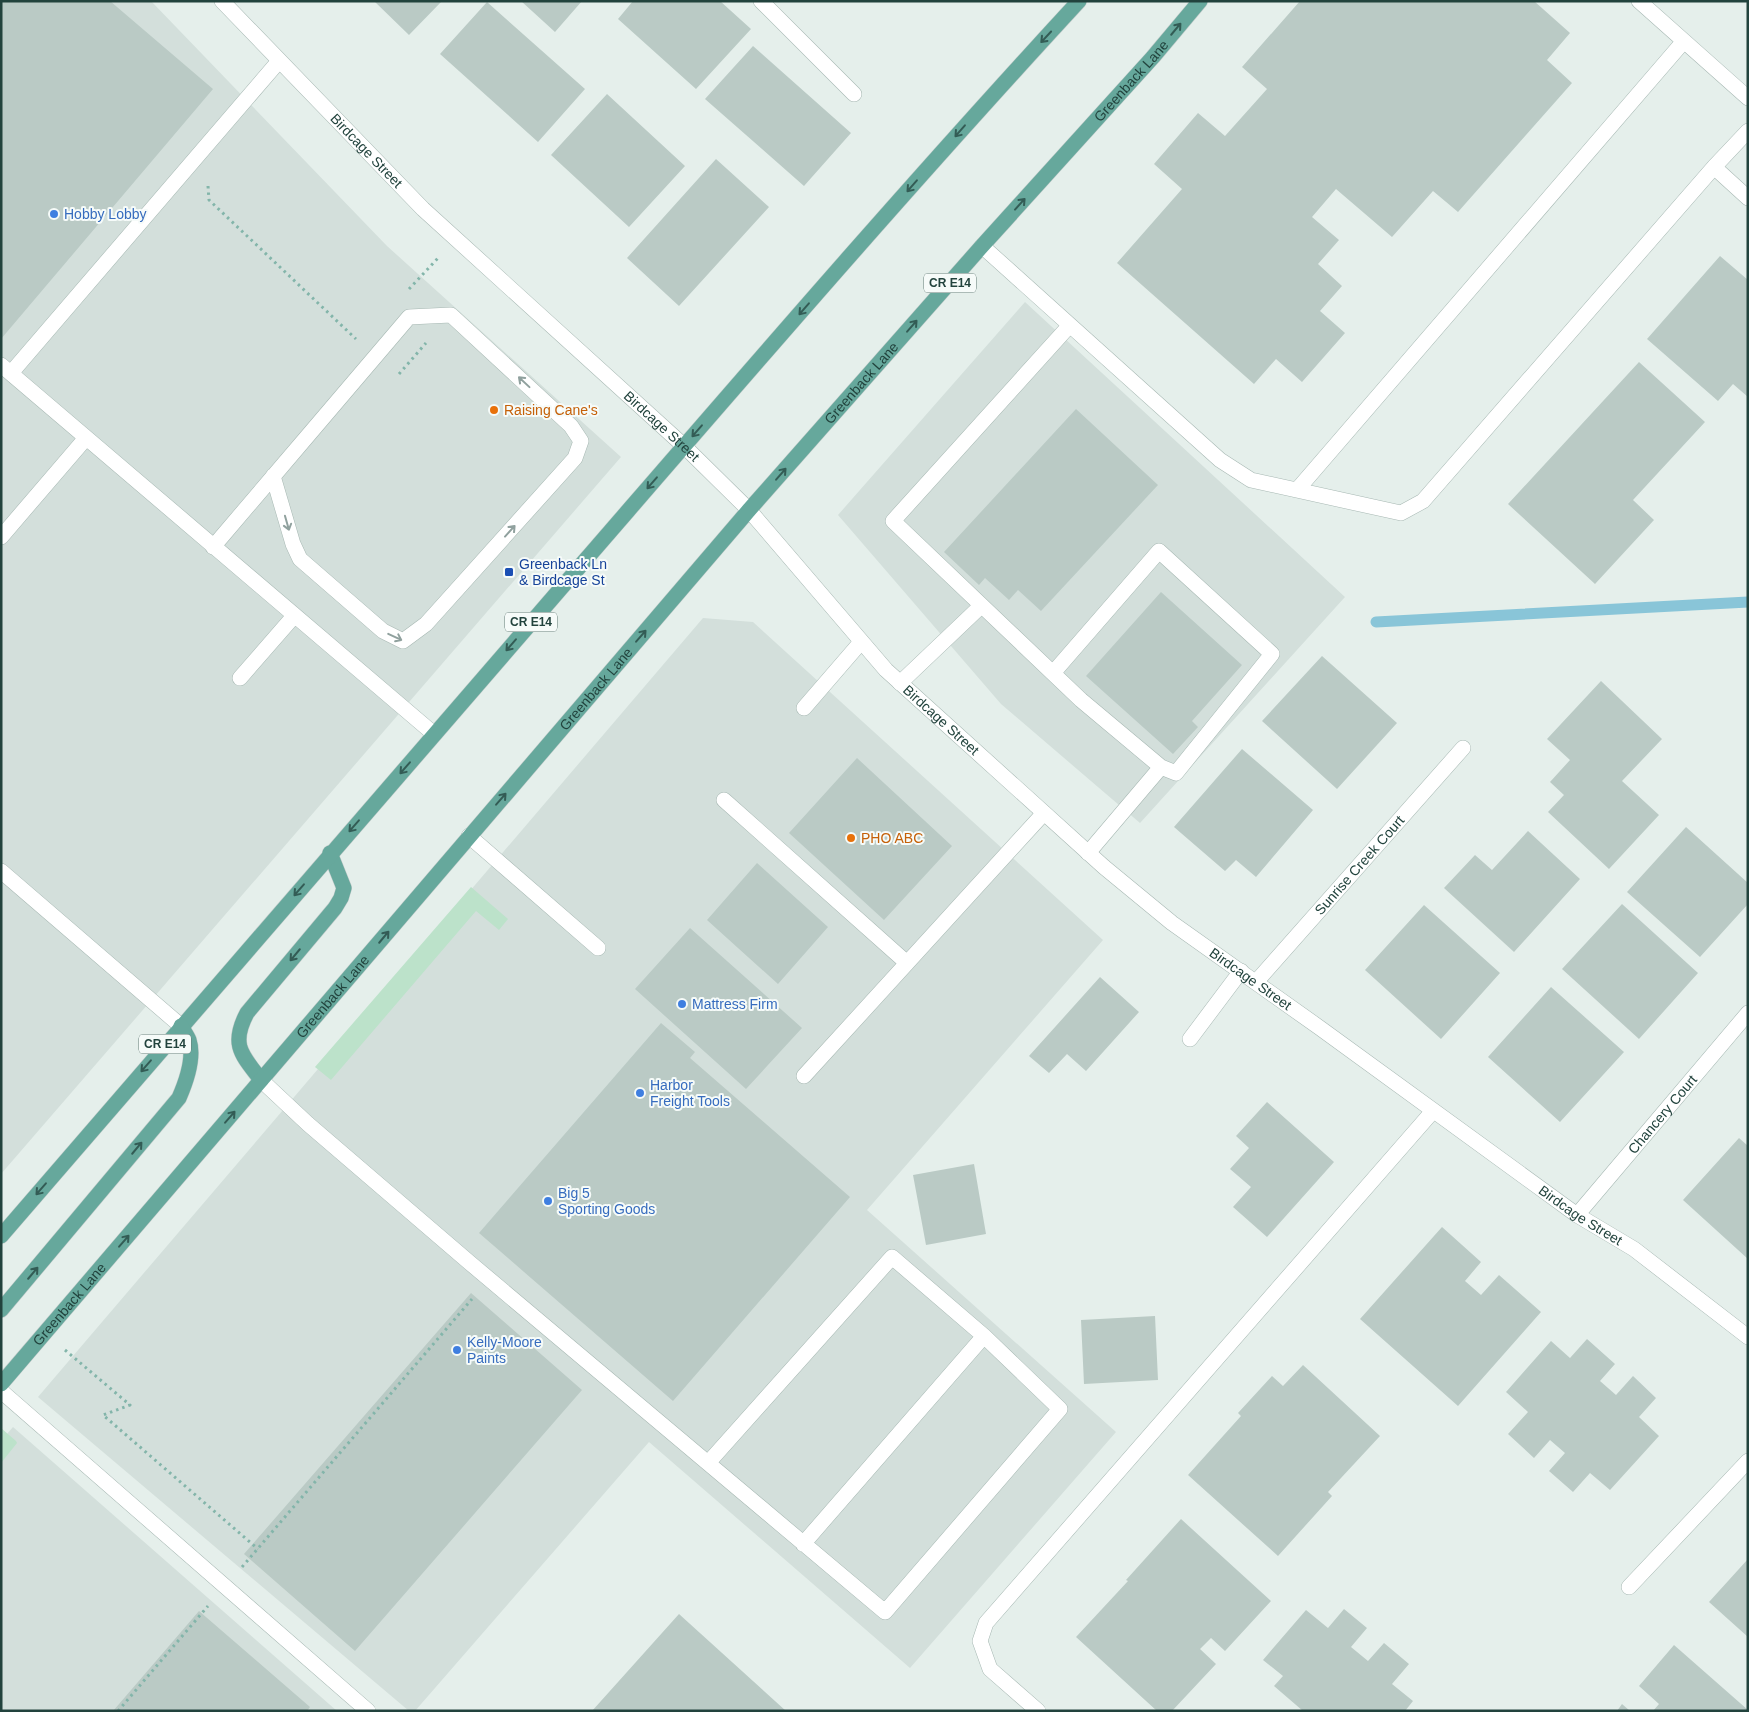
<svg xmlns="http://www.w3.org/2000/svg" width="1749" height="1712" font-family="Helvetica,sans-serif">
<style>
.built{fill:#d3dfdb}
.green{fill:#bce2ca}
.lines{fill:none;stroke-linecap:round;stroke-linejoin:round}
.stream{stroke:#89c5d8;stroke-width:11}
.building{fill:#bacac5}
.service-casing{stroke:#a7b8b3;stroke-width:16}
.minor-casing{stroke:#a7b8b3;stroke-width:16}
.tertiary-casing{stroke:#a7b8b3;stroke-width:16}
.primary-casing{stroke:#c1cac9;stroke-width:16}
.path{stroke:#83b5aa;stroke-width:3;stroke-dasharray:2.5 4;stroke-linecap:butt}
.service{stroke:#fff;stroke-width:15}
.minor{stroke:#fff;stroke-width:15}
.tertiary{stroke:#fff;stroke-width:15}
.primary{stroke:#66a89c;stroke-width:15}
.oneway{stroke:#335c55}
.oneway2{stroke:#90a19e}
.shop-dot{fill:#3f7fe0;stroke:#f6fbf9;stroke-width:2}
.food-dot{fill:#e8710a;stroke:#f6fbf9;stroke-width:2}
.transit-dot{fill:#1a4fb4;stroke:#f6fbf9;stroke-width:2}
.labels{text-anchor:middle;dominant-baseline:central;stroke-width:4;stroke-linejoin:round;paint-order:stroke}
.shield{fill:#f6fbf9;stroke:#627a75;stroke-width:1}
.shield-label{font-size:12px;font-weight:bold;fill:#22433d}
.street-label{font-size:14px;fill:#22433d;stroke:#f6fbf9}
.shop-label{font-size:14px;fill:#366cbe;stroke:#f6fbf9;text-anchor:start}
.food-label{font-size:14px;fill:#c56008;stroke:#f6fbf9;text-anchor:start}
.transit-label{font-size:14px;fill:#164399;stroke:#f6fbf9;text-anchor:start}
</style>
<rect width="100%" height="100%" fill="#e5efeb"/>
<path class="built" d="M1 1H151L387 246 621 457 1 1174Z
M1025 302 1345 597 1140 823 1001 704 838 515Z
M703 618 753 622 1103 940 867 1210 1116 1432 910 1668 649 1442 415 1711H409L38 1397Z
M13 1427 337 1711H1V1441Z"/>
<path class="green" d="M471 887 508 919 499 930 476 911 331 1080 315 1067Z
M1 1428 16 1441 17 1443 1 1463Z"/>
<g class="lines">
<path class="stream" d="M1376 622 1748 602"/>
</g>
<path class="building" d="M1 1H110L213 89 1 339Z
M374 1H442L409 35Z
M521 1H582L555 32Z
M633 1H720L751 29 696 89 618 19Z
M1300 1H1534L1570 33 1547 60 1572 83 1458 212 1433 191 1392 237 1336 189 1312 217 1339 240 1318 264 1342 286 1320 311 1345 333 1302 382 1276 359 1254 384 1117 263 1182 189 1154 164 1198 113 1225 136 1267 89 1242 67Z
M487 2 585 89 538 142 440 54Z
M753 46 851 133 804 186 705 99Z
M607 94 685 166 629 227 551 155Z
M716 159 769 207 679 306 627 258Z
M1720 256 1748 280V397L1733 384 1718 401 1647 339Z
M1639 362 1705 422 1633 500 1654 520 1595 584 1508 504Z
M1076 409 1158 485 1041 611 1018 590 1009 600 985 578 979 585 944 552Z
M1161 592 1242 665 1192 721 1198 727 1173 754 1086 676Z
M1322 656 1397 723 1337 789 1262 721Z
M1601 681 1662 739 1622 781 1659 815 1609 869 1548 812 1564 795 1550 782 1570 760 1547 739Z
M1242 749 1313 810 1256 877 1236 860 1225 871 1174 827Z
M857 758 952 846 884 920 789 833Z
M1686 827 1748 883V904L1700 957 1627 892Z
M1528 831 1580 879 1514 952 1444 888 1475 855 1492 870Z
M757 863 828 927 778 984 707 920Z
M1622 904 1698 973 1639 1039 1562 969Z
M1424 905 1500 973 1441 1039 1365 970Z
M690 928 802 1028 746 1089 635 989Z
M1100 977 1139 1012 1086 1071 1067 1054 1049 1073 1029 1056Z
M1551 987 1624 1052 1560 1122 1488 1057Z
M661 1023 695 1052 690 1058 850 1197 673 1401 479 1233Z
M1267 1102 1334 1162 1267 1237 1233 1207 1251 1187 1230 1169 1249 1148 1236 1136Z
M1739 1138 1748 1146V1259L1683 1200Z
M974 1164 986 1234 926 1245 913 1175Z
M1442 1227 1481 1262 1465 1281 1481 1295 1499 1275 1541 1312 1458 1406 1360 1319Z
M471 1293 582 1390 355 1651 244 1554Z
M1155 1316 1158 1380 1084 1384 1081 1320Z
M1587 1339 1615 1364 1600 1381 1616 1395 1633 1376 1656 1398 1639 1417 1659 1436 1610 1490 1590 1473 1573 1492 1549 1471 1565 1453 1550 1440 1534 1458 1508 1434 1528 1412 1506 1392 1551 1341 1570 1358Z
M1303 1365 1380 1436 1328 1492 1332 1496 1278 1556 1188 1475 1241 1416 1238 1413 1272 1376 1283 1386Z
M1181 1519 1271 1601 1225 1651 1211 1638 1200 1649 1216 1664 1172 1711H1157L1076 1637 1128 1581 1126 1580Z
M1748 1559V1637L1709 1602Z
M1344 1609 1367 1628 1351 1647 1368 1661 1384 1643 1409 1664 1392 1684 1413 1701 1405 1711H1303L1274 1686 1283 1676 1263 1660 1306 1610 1328 1628Z
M199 1611 310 1707 307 1711H113Z
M679 1614 786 1711H592Z
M1674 1645 1748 1710V1711H1653L1659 1704 1639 1686Z
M1622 1704 1630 1711H1617Z"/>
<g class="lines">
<g class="service-casing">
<path id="service" d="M761 1 854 94
M1639 1 1748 98
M1714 167 1748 198
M982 246 1220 460 1251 480 1401 513 1423 501 1714 167 1748 131
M1070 325 893 521 1081 700 1161 767 1088 853
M1 365 434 734
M11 373 279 61
M1297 490 1684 41
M1 537 86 438
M213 547C278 470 344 394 409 317L451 315 571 426 581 441 575 458 426 624 403 641 383 631 300 559 293 544 273 476
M1053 673 1159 551 1272 654 1176 773 1161 767
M240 678 294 616
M900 683 981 606
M804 708 861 642
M724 800 907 963
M469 836 598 948
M1 871 181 1026
M1190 1039 1241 971
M804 1076 1044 813
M261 1080 308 1124 470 1263 885 1612 1060 1409 984 1336 892 1257 708 1463
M1 1391 368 1711
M803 1544 984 1336
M1629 1587 1748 1461"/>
</g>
<g class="minor-casing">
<g id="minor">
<path id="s1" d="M1256 982 1463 748"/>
<path id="s2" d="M1577 1215 1748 1013"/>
<path d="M1038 1711 990 1669 980 1641 986 1623 1433 1111"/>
</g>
</g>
<g class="tertiary-casing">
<g id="tertiary">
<path id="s3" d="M222 1 423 209 684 446 749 510 886 670 1104 867 1172 923 1320 1028 1577 1215 1634 1249 1748 1337"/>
</g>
</g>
<g class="primary-casing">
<g id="primary">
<path d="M261 1080C242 1055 230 1045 247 1013L335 908 341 898 344 888 330 853"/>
<path d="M1 1236C196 1008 392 782 588 557 750 370 911 183 1079 1"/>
<path d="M1 1310 179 1098C186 1082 195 1058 189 1040 187 1035 183 1030 181 1026"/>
<path id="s4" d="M1 1384 749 510 982 246 1153 57 1200 1"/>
</g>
</g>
<path class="path" d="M208 186 209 200 356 339
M409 289 439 257
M399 374 426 343
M65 1350 130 1405 103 1415 258 1549
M242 1567 472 1299
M118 1711 208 1606"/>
<use href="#service" class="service"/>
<use href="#minor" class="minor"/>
<use href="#tertiary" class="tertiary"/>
<use href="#primary" class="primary"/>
</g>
<defs><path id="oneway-shaft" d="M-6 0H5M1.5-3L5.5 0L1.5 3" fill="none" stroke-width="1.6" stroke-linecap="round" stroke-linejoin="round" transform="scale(1.25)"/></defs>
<g class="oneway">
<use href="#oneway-shaft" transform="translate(1176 29) rotate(-50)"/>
<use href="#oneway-shaft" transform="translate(1046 37) rotate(133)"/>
<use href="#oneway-shaft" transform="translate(960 131) rotate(131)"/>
<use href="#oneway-shaft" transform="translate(912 186) rotate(131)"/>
<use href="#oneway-shaft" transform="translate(1020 204) rotate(-48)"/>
<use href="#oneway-shaft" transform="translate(804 309) rotate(131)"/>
<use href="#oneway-shaft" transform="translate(912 326) rotate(-49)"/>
<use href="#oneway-shaft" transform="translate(697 431) rotate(131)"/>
<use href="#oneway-shaft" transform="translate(781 474) rotate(-49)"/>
<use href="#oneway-shaft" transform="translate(652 483) rotate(131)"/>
<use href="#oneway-shaft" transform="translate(641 636) rotate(-49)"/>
<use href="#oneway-shaft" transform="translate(511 645) rotate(131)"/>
<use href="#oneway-shaft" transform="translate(405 768) rotate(131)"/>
<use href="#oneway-shaft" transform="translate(501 799) rotate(-49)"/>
<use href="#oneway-shaft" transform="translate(354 826) rotate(131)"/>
<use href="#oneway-shaft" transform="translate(299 890) rotate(131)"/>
<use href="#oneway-shaft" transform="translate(384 937) rotate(-50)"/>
<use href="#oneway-shaft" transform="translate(295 955) rotate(130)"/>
<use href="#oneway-shaft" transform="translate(146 1066) rotate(131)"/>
<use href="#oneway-shaft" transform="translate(230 1117) rotate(-49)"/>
<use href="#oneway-shaft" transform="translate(137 1148) rotate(-50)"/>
<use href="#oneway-shaft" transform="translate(41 1189) rotate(131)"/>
<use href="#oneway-shaft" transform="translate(124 1241) rotate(-49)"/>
<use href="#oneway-shaft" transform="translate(33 1273) rotate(-50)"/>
</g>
<g class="oneway2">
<use href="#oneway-shaft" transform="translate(524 382) rotate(-137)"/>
<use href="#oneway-shaft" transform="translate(287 523) rotate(74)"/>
<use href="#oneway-shaft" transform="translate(510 531) rotate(-48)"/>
<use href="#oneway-shaft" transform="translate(395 637) rotate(25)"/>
</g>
<g class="shop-dot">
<circle cx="54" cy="214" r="5"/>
<circle cx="682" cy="1004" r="5"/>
<circle cx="640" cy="1093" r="5"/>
<circle cx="548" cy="1201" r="5"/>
<circle cx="457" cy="1350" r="5"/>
</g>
<g class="food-dot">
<circle cx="494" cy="410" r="5"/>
<circle cx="851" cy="838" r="5"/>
</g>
<rect class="transit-dot" x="504" y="567" width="10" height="10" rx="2.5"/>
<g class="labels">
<g class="shield">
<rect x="924" y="273.5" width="52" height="19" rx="4"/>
<rect x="505" y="612.5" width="52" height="19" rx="4"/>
<rect x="139" y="1034.5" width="52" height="19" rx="4"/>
</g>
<g class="shield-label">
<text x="950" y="283">CR E14</text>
<text x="531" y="622">CR E14</text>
<text x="165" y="1044">CR E14</text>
</g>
<g class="street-label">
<text stroke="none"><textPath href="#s4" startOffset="1725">Greenback Lane</textPath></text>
<text stroke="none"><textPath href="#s3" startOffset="208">Birdcage Street</textPath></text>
<text stroke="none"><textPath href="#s4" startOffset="1320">Greenback Lane</textPath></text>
<text stroke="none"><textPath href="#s3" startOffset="612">Birdcage Street</textPath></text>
<text stroke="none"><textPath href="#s4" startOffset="915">Greenback Lane</textPath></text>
<text stroke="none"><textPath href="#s3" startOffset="1018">Birdcage Street</textPath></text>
<text stroke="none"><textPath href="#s1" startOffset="156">Sunrise Creek Court</textPath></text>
<text stroke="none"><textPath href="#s3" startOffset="1422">Birdcage Street</textPath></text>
<text stroke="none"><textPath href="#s4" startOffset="510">Greenback Lane</textPath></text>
<text stroke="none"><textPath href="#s2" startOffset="132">Chancery Court</textPath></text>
<text stroke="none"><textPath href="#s3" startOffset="1828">Birdcage Street</textPath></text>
<text stroke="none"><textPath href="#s4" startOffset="105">Greenback Lane</textPath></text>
</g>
<g class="shop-label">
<text x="64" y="214">Hobby Lobby</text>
<text x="692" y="1004">Mattress Firm</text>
<text x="650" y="1085">Harbor<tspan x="650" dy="16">Freight Tools</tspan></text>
<text x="558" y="1193">Big 5<tspan x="558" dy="16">Sporting Goods</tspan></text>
<text x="467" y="1342">Kelly-Moore<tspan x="467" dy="16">Paints</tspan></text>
</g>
<g class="food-label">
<text x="504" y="410">Raising Cane's</text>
<text x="861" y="838">PHO ABC</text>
</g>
<g class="transit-label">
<text x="519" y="564">Greenback Ln<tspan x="519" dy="16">&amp; Birdcage St</tspan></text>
</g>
</g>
<rect width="1749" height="1712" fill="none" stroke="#22433d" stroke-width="5"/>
</svg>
